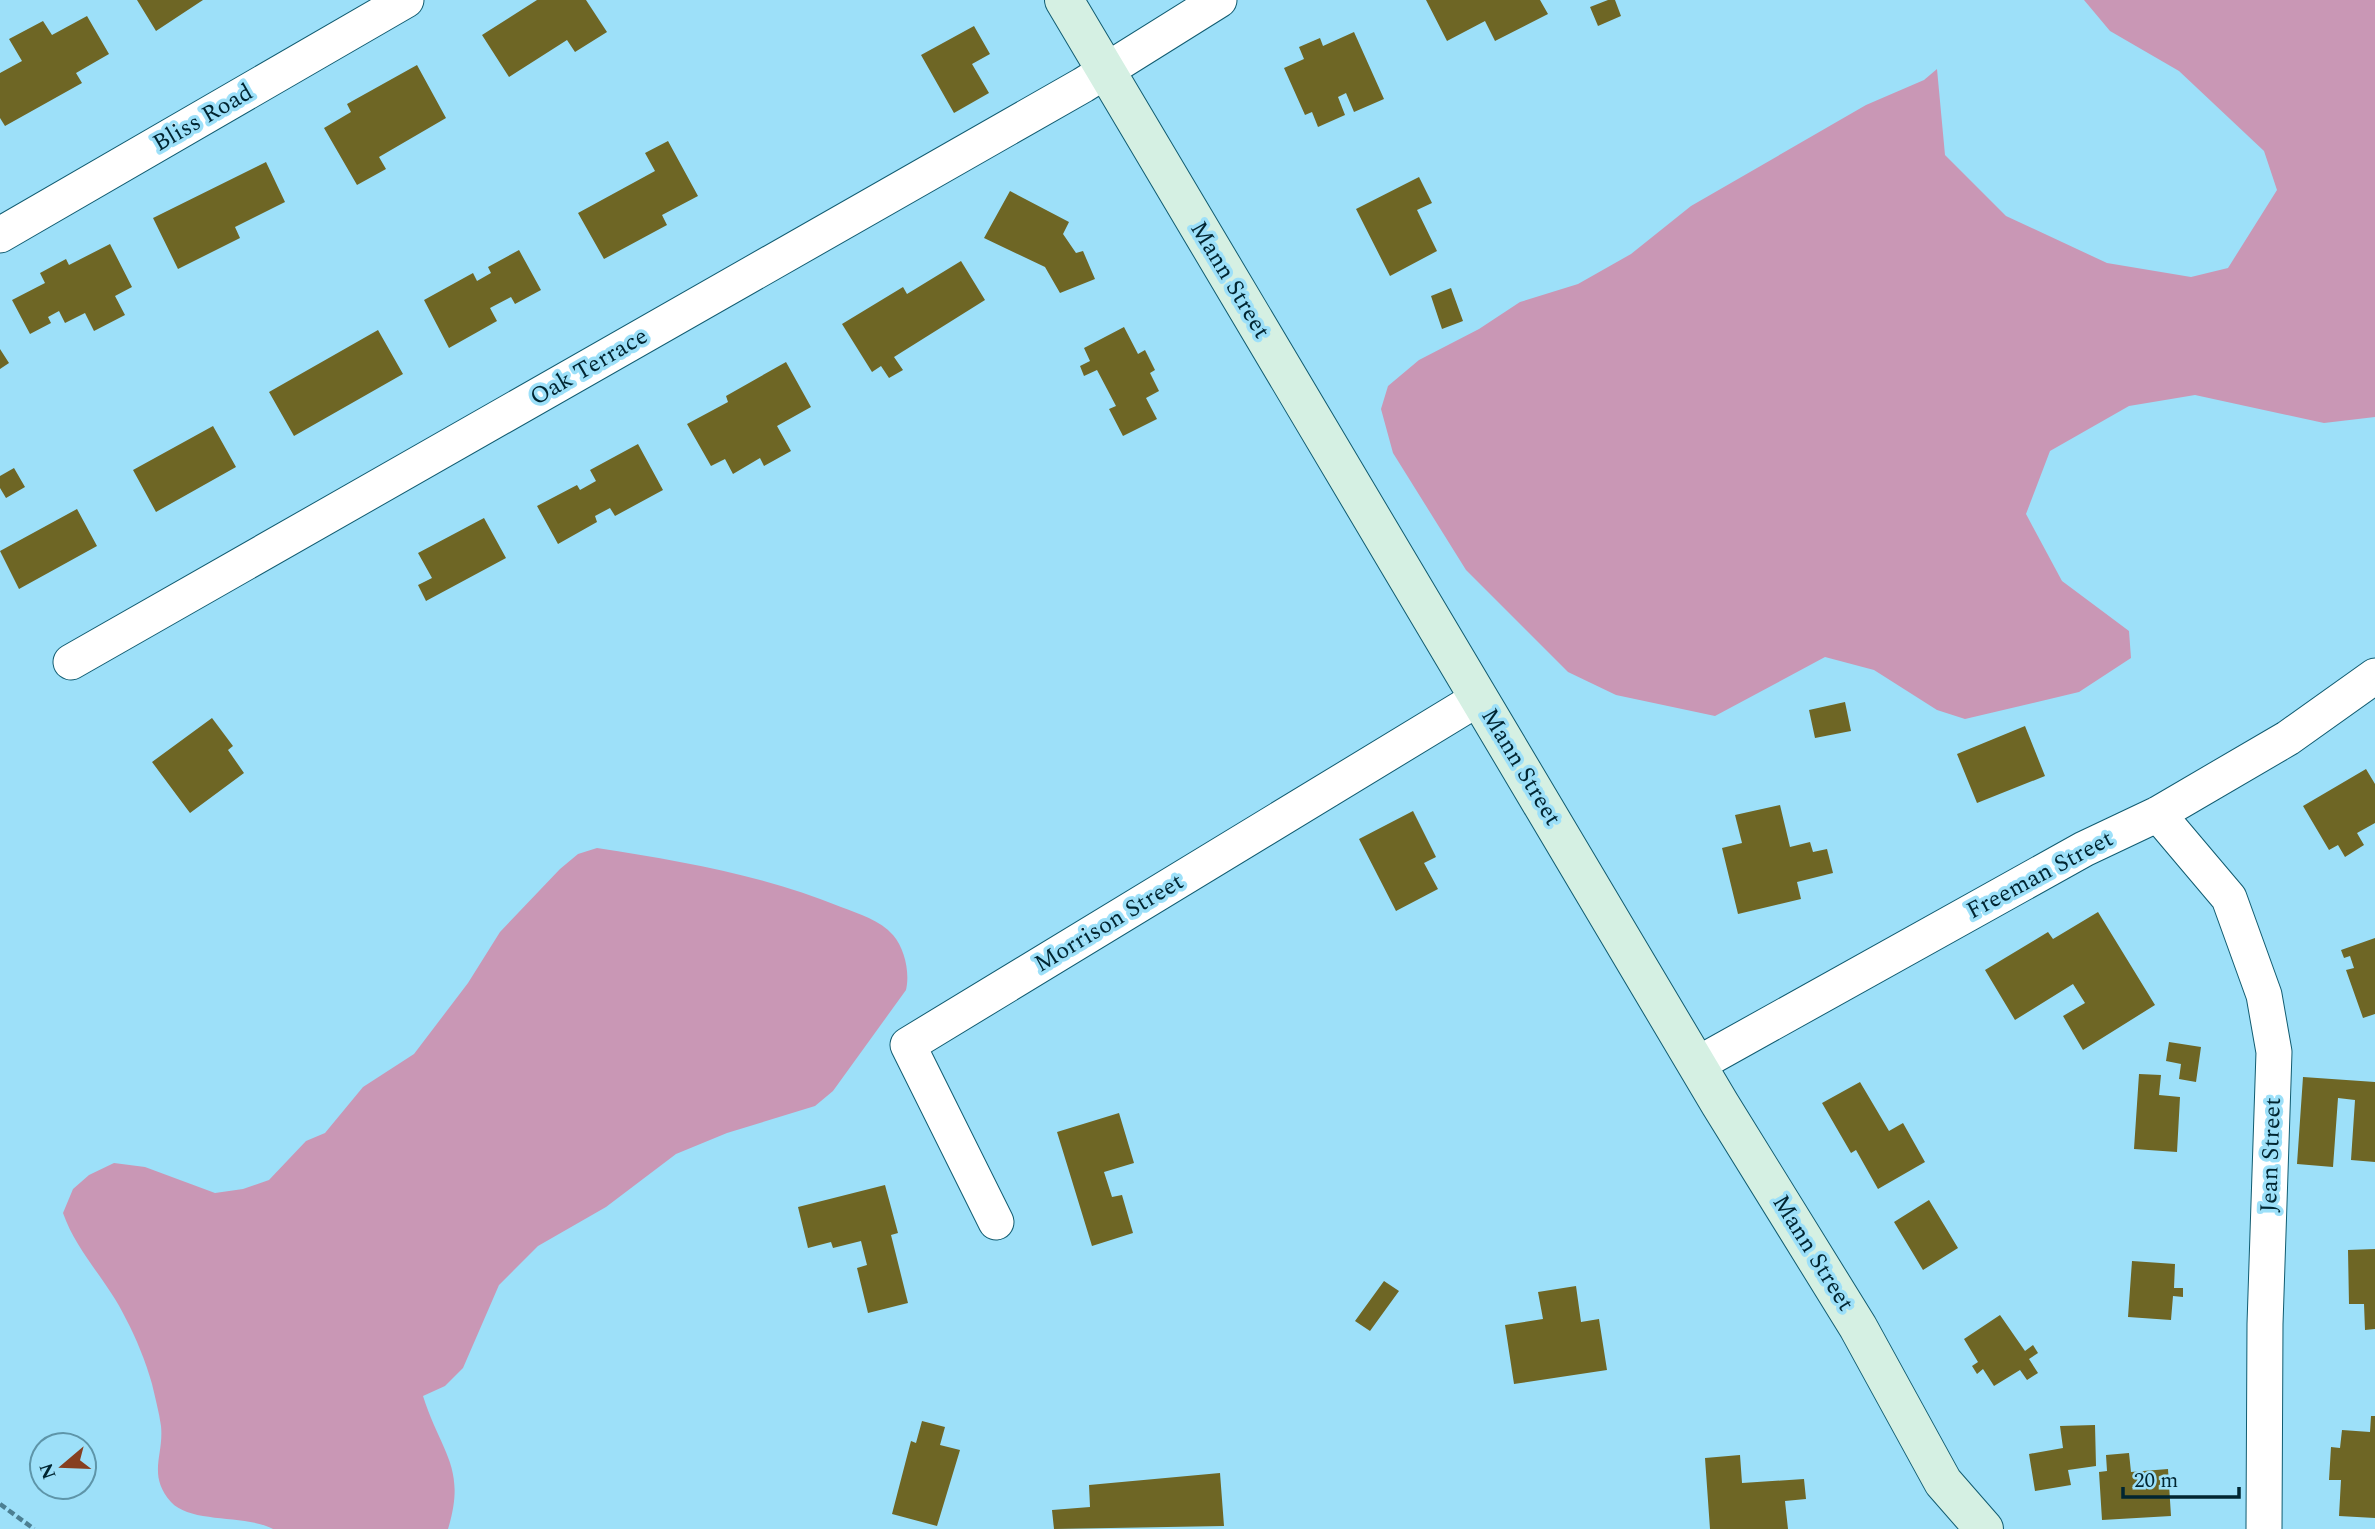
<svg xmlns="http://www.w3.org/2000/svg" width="2375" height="1529" font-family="Spectral,serif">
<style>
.green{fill:#c997b5}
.building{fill:#6e6625}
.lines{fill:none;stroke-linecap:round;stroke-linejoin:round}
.street-casing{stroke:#115c71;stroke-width:37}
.secondary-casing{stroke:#115c71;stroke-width:40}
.path{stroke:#4c7f92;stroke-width:4.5;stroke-dasharray:7 3.5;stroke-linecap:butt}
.street{stroke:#fff;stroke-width:35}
.secondary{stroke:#d5f0e3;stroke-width:38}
.labels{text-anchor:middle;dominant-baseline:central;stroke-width:7;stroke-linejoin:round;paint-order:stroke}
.street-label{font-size:24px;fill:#002531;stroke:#9de0f9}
</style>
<rect width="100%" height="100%" fill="#9de0f9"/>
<path class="green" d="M2084 0H2375V417L2324 423 2195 395 2129 406 2050 451 2026 514 2062 581 2129 631 2131 658 2079 692 1965 719 1937 710 1874 670 1825 657 1715 716 1616 695 1568 672 1466 570 1393 453 1381 409 1388 386 1419 360 1479 329 1520 302 1578 284 1631 254 1691 206 1866 105 1924 80 1937 69 1945 155 2006 216 2107 263 2191 277 2228 268 2277 190 2264 151 2179 71 2110 31Z
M597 848C680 861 763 875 841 907 859 914 880 920 893 935 905 949 910 973 906 990L833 1091 815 1106 727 1133 676 1154 606 1207 538 1246 499 1285 463 1368 445 1386 423 1396C441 1453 467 1467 448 1529H273C245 1514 191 1524 171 1502 147 1474 164 1456 161 1426 159 1412 155 1397 152 1384 146 1362 136 1338 126 1319 108 1281 77 1253 63 1213L73 1189 89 1175 114 1163 145 1167 215 1193 243 1189 269 1180 306 1141 325 1133 363 1087 414 1054 468 983 500 932 560 869 578 854Z"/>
<path class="building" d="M137 0H203L156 31Z
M537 0H586L607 32 575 52 567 40 509 77 482 35Z
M1426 0H1540L1548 14 1495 41 1485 21 1447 41Z
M1608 0H1615L1621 16 1598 26 1590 7Z
M87 16 109 54 76 73 82 83 5 126 0 118V73L22 61 9 39 43 21 52 35Z
M974 26 990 54 972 64 989 93 954 113 921 55Z
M1354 32 1384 99 1354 112 1346 93 1338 97 1345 115 1318 127 1312 112 1305 115 1284 68 1304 59 1299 47 1320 38 1323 46Z
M417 65 446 118 379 157 386 169 357 185 324 128 351 112 347 104Z
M668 141 698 196 662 215 667 225 604 259 578 213 655 171 645 153Z
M266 162 285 202 235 227 240 238 178 269 153 218Z
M1419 177 1432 203 1417 210 1437 251 1390 276 1356 209Z
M1010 191 1069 222 1063 234 1076 253 1083 251 1095 279 1060 293 1045 267 984 238Z
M110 244 132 287 115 296 125 315 94 331 85 313 65 323 59 311 48 317 51 323 30 334 12 300 45 283 40 273 66 259 69 265Z
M519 250 541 290 515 304 511 297 490 308 497 321 449 348 424 300 473 273 477 281 491 273 488 267Z
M961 261 985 300 894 357 903 370 889 378 881 366 872 372 842 324 903 287 907 294Z
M1451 288 1463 321 1442 329 1431 296Z
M1124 327 1138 354 1145 350 1155 370 1150 373 1159 391 1146 398 1157 419 1123 436 1109 409 1116 406 1097 370 1084 376 1080 366 1090 361 1084 348Z
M378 330 403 374 294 436 269 392Z
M0 349 9 363 0 369Z
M786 362 811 407 777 426 791 451 764 466 760 458 733 474 725 459 711 466 687 424 728 402 726 396Z
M213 426 236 467 156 512 133 470Z
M638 444 663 490 615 516 610 508 595 516 597 522 558 544 537 506 577 485 580 490 596 481 590 470Z
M14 468 25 487 6 498 0 488V476Z
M77 509 97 546 19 589 0 551Z
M484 518 506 558 426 601 418 585 432 578 418 553Z
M1845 702 1851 731 1815 738 1809 710Z
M212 718 233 746 228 750 244 773 190 813 152 762Z
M2025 726 2045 776 1977 803 1957 754Z
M2366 769 2375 784V823L2357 833 2364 845 2345 857 2338 845 2329 850 2303 806Z
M1780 805 1790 847 1810 842 1813 852 1827 849 1833 873 1797 882 1801 899 1738 914 1722 848 1742 843 1735 815Z
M1413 811 1436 857 1424 863 1438 889 1396 911 1359 839Z
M2098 912 2155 1005 2083 1050 2063 1016 2085 1003 2073 984 2015 1020 1985 970 2048 932 2053 939Z
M2375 938V1014L2363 1018 2346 970 2354 968 2350 956 2344 958 2341 950Z
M2169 1042 2201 1047 2196 1082 2179 1079 2181 1064 2166 1061Z
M2139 1074 2161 1075 2159 1095 2180 1097 2177 1152 2134 1149Z
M2303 1077 2375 1082V1162L2351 1160 2355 1100 2338 1098 2333 1167 2297 1164Z
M1860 1082 1889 1131 1903 1123 1925 1162 1878 1189 1856 1150 1851 1153 1822 1103Z
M1119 1113 1134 1163 1104 1172 1112 1197 1122 1195 1133 1233 1092 1246 1057 1132Z
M885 1185 898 1233 891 1235 908 1303 868 1313 857 1268 867 1265 861 1241 833 1248 831 1242 808 1248 798 1207Z
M1929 1200 1958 1248 1923 1270 1894 1222Z
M2375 1249V1329L2365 1330 2364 1304H2349L2348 1250Z
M2132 1261 2175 1264 2174 1288H2183V1297L2173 1296 2171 1320 2128 1317Z
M1384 1281 1399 1291 1370 1331 1355 1321Z
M1576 1286 1581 1322 1599 1319 1607 1370 1514 1384 1505 1325 1543 1319 1538 1292Z
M2000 1315 2025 1351 2033 1345 2038 1353 2029 1359 2038 1373 2027 1380 2020 1370 1994 1386 1983 1369 1977 1374 1972 1366 1978 1362 1964 1339Z
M2371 1416H2375V1518L2339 1516 2341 1480H2329L2331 1447 2340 1448 2342 1430 2370 1432Z
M922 1421 945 1427 940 1445 960 1450 937 1526 892 1514 911 1441 916 1443Z
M2095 1425 2096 1466 2068 1470 2071 1485 2035 1491 2029 1454 2063 1448 2060 1426Z
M2129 1453 2131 1472 2168 1469 2171 1516 2102 1520 2099 1472 2107 1471 2106 1455Z
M1740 1455 1742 1483 1804 1479 1806 1499 1785 1501 1788 1529H1710L1705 1458Z
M1220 1473 1224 1526 1054 1529 1052 1510 1090 1507 1089 1485Z"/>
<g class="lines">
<g class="street-casing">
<path id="street" d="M0 235 406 0
M71 662 1083 85 1219 0
M2158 814 2229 898 2264 995 2274 1052 2265 1324 2264 1529
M1698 1064 2084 849 2158 814 2288 738 2375 676
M996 1222 908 1045 1479 698"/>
</g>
<g class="secondary-casing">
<path id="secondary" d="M1064 0 1720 1104 1858 1327 1943 1482 1984 1529"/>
</g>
<path class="path" d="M0 1504 34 1529"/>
<use href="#street" class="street"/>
<use href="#secondary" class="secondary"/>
</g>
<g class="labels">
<g class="street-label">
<text transform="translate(203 118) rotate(-30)">Bliss Road</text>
<text transform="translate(1230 280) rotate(59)">Mann Street</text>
<text transform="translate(589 367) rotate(-30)">Oak Terrace</text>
<text transform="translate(1521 767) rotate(59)">Mann Street</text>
<text transform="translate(2040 875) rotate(-28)">Freeman Street</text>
<text transform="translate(1109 923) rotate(-31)">Morrison Street</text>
<text transform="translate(2271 1155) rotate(-88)">Jean Street</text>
<text transform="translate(1813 1253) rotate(58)">Mann Street</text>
</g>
</g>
<g transform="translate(63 1466) rotate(251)"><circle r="33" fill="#9de0f9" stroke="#5e95a9" stroke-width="2"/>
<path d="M0-5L12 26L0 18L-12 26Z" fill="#873f20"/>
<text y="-10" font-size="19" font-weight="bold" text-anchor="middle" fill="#002531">N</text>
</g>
<path d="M2123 1487v10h116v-10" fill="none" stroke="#002531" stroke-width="3.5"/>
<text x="2134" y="1487" font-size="21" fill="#002531" stroke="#9de0f9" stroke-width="5" paint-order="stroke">20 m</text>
</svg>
